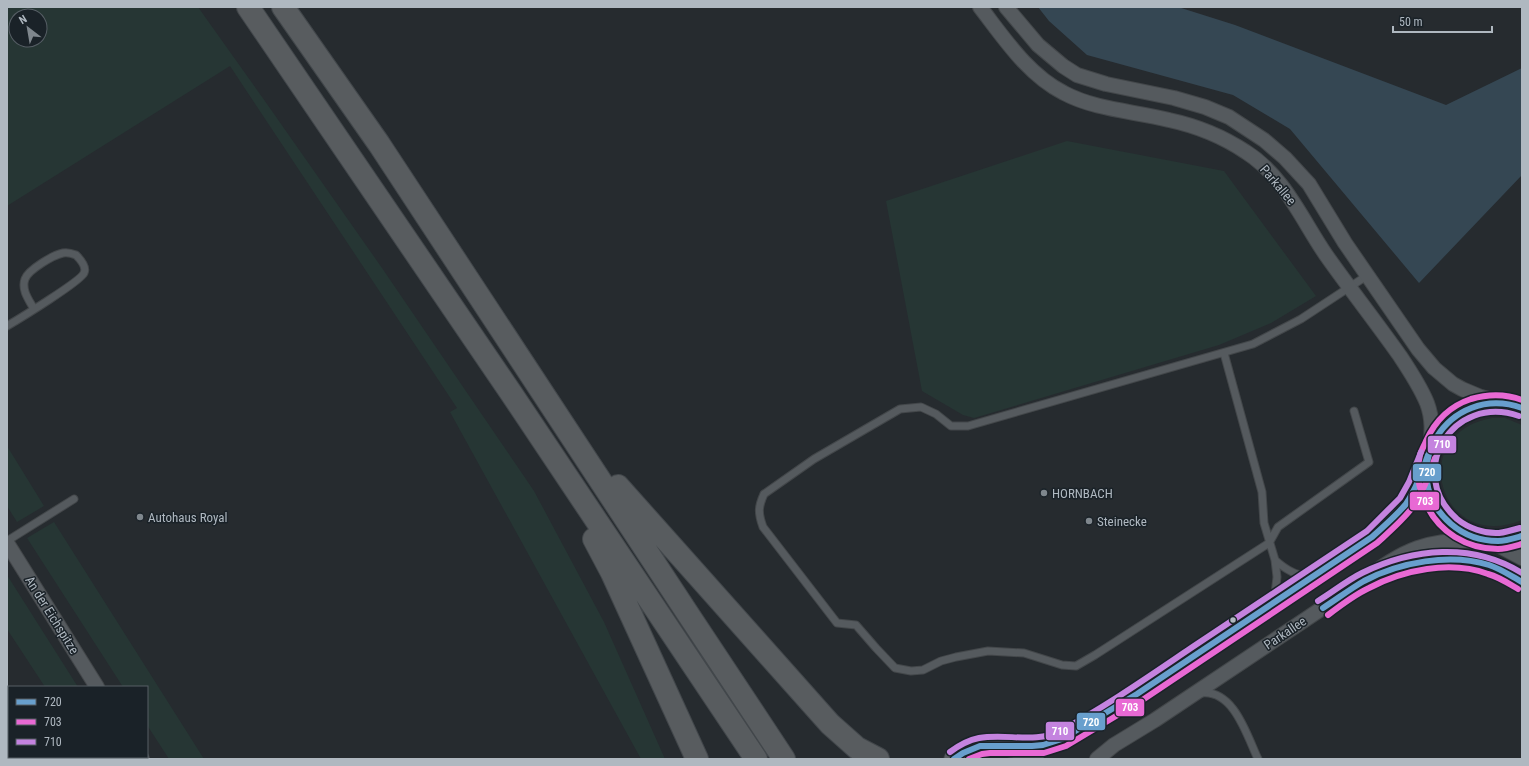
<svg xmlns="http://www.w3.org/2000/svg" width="1529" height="766" font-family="'Roboto Condensed',sans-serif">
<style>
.green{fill:#263634;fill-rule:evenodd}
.water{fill:#354753}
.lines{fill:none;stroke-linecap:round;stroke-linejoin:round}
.service-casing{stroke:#43474a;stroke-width:9}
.minor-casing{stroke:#43474a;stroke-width:16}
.secondary-casing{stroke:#43474a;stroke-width:21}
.trunk-casing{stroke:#42474b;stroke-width:24}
.service{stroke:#555a5e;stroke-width:7}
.minor{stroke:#555a5e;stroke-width:14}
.secondary{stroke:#595d62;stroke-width:19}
.trunk{stroke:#585c5f;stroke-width:22}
.bus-1-casing{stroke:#1a2228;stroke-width:9}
.bus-2-casing{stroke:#1a2228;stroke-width:9}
.bus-3-casing{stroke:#1a2228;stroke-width:9}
.bus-1{stroke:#689fcd;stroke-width:6}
.bus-2{stroke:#e869d4;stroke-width:6}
.bus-3{stroke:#c483df;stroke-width:6}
.poi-dot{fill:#7f878d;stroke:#1a2228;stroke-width:1.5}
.bus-dot{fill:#afb8c0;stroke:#1a2228;stroke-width:1.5}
.labels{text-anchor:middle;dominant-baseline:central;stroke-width:3;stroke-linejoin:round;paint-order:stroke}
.street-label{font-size:13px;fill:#afb8c0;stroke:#1a2228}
.poi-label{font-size:13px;fill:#afb8c0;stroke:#1a2228;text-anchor:start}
.line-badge{stroke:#1a2228;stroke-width:1.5}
.badge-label{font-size:11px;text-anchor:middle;font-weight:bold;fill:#fff}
</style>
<rect width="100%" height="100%" fill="#262b2f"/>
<path class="green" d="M7 7H198L267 104 382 268 534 491 604 622 665 759H641L450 412 457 408 230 66 7 206ZM16 16H40V40H16Z
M1067 141 1224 171 1316 296 1271 323 1219 345 974 418 963 415 922 391 886 201Z
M1492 418H1505L1522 425V520C1440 554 1404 434 1492 418Z
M7 446 44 506 17 522 7 506Z
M54 522 204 759H169L147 725V687H123L27 538Z
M7 575 78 687H45L7 629Z"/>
<path class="water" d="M1038 7H1178L1235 25 1446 105 1522 68V175L1419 283 1290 129 1233 95 1087 55 1049 21Z"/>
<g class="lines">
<g class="service-casing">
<path id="service" d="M7 326C19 319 81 281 84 273 87 267 80 259 76 255 71 253 68 252 63 253 53 255 28 270 25 279 21 290 29 300 34 309
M1224 353 1262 492 1264 523 1275 560 1277 577 1275 594 1271 603
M1354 411 1369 462 1278 527 1269 543 1095 655 1076 666 1062 665 1024 653 988 651 956 657 941 661 923 670 911 671 895 668 876 648 856 625 837 623 763 527C758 513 758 507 764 494L814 459 900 409 921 407 936 414 951 426H968L1253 344 1301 319 1368 275
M7 541 74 499
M1275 560C1285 569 1298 578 1312 575
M1380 575C1428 556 1478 550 1522 582
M1201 693C1234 689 1247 736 1258 759
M98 759 101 757"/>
</g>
<g class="minor-casing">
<path id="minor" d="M980 7C1004 38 1028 75 1064 93 1096 110 1134 111 1169 120 1197 126 1222 136 1246 152 1284 176 1302 220 1326 255 1350 289 1376 322 1400 356 1410 371 1420 386 1427 403 1433 419 1432 433 1430 449
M1006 7 1038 45 1063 66 1077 75 1106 84 1174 98 1205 107 1229 117 1264 140 1285 158 1309 184 1345 243 1418 349 1434 368 1453 384 1462 389 1481 397 1522 408
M1432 445C1444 419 1467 405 1494 403
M1427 465C1419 517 1476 555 1522 536
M1492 542 1522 558
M7 543 97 687
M1013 746 1043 745 1062 739 1073 733 1137 694 1356 549C1374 536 1393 521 1406 503 1416 488 1422 471 1428 455
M141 757 142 759
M1097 759 1114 745 1155 720 1360 583C1405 549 1427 538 1485 541"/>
</g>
<g class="secondary-casing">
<path id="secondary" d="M954 759C980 742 1008 739 1034 759"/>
</g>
<g class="trunk-casing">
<path id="trunk" d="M248 7 511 393 756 759
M283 7 379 144 688 614 784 759
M618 486 830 724 857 748 878 759
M594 539 612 573 697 759"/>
</g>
<use href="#service" class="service"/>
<use href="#minor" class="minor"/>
<use href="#secondary" class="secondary"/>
<use href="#trunk" class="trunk"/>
<g class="bus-1-casing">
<path id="bus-1" d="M1522 408C1448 382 1392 473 1451 524 1464 535 1481 541 1498 541 1506 541 1515 538 1522 536
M1323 608C1337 599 1350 589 1364 581 1400 562 1450 553 1489 565 1501 569 1511 576 1522 582
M954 759 963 753 980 746H1032L1043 745 1062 739 1137 694 1372 537C1384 526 1396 516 1406 504 1416 489 1422 472 1428 455"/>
</g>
<g class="bus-2-casing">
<path id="bus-2" d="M1522 400C1506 394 1488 394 1471 399 1450 406 1435 421 1426 441 1424 446 1421 451 1420 455 1412 486 1429 521 1455 537 1468 545 1483 549 1498 549 1506 549 1515 546 1522 544
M1328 615C1341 605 1354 595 1369 588 1403 570 1450 560 1488 574 1499 577 1508 583 1518 589
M969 759 982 754 990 753H1044L1066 746 1141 701 1377 543C1389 532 1402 521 1412 508 1423 493 1429 475 1435 458"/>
</g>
<g class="bus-3-casing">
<path id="bus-3" d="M1519 416C1453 393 1404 472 1457 519 1468 528 1485 534 1499 533 1506 532 1513 530 1520 528
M1318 601C1333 592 1346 581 1362 573 1413 548 1472 542 1522 573
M950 752C958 746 969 740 979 738 1006 733 1035 744 1060 731 1105 707 1148 677 1191 648 1250 609 1308 570 1367 531L1400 498 1409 482 1421 452"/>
</g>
<use href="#bus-1" class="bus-1"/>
<use href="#bus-2" class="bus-2"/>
<use href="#bus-3" class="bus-3"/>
</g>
<g class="poi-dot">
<circle cx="1044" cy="493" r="4"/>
<circle cx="140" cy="517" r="4"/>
<circle cx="1089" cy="521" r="4"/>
</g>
<circle class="bus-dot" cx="1233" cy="620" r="3.5"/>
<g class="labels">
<g class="street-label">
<text transform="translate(1278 185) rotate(50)">Parkallee</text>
<text transform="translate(52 615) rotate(58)">An der Eichspitze</text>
<text transform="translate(1285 633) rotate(-34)">Parkallee</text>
</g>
<g class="poi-label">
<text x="1052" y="493">HORNBACH</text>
<text x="148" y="517">Autohaus Royal</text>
<text x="1097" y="521">Steinecke</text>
</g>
</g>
<g class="line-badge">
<rect x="1427" y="435" width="30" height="19" rx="4" fill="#c483df"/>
<rect x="1412" y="463" width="30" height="19" rx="4" fill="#689fcd"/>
<rect x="1409" y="491" width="31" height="20" rx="4" fill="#e869d4"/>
<rect x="1115" y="698" width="30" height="19" rx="4" fill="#e869d4"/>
<rect x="1076" y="712" width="30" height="19" rx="4" fill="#689fcd"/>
<rect x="1045" y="721" width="30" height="20" rx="4" fill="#c483df"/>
</g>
<g class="badge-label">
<text x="1442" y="448">710</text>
<text x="1427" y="476">720</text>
<text x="1425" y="505">703</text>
<text x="1130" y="711">703</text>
<text x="1091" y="726">720</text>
<text x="1060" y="735">710</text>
</g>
<rect width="1529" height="766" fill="none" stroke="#afb8c0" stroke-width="16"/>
<rect x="8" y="686" width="140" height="72" fill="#1a2228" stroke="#565e65"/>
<rect x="16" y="699" width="20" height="6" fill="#689fcd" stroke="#565e65"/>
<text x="44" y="706" font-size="12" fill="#afb8c0">720</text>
<rect x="16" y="719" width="20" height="6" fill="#e869d4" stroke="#565e65"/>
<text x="44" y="726" font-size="12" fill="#afb8c0">703</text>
<rect x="16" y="739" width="20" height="6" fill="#c483df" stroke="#565e65"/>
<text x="44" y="746" font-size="12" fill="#afb8c0">710</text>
<g transform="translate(28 28) rotate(329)"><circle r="19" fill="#1a2228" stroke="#565e65"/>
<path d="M0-3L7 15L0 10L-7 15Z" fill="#7f878d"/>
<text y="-6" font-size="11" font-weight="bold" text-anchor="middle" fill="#afb8c0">N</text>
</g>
<path d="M1393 26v6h99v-6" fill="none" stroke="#afb8c0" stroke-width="2"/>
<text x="1399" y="26" font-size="12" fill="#afb8c0" stroke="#1a2228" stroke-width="3" paint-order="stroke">50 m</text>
</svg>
